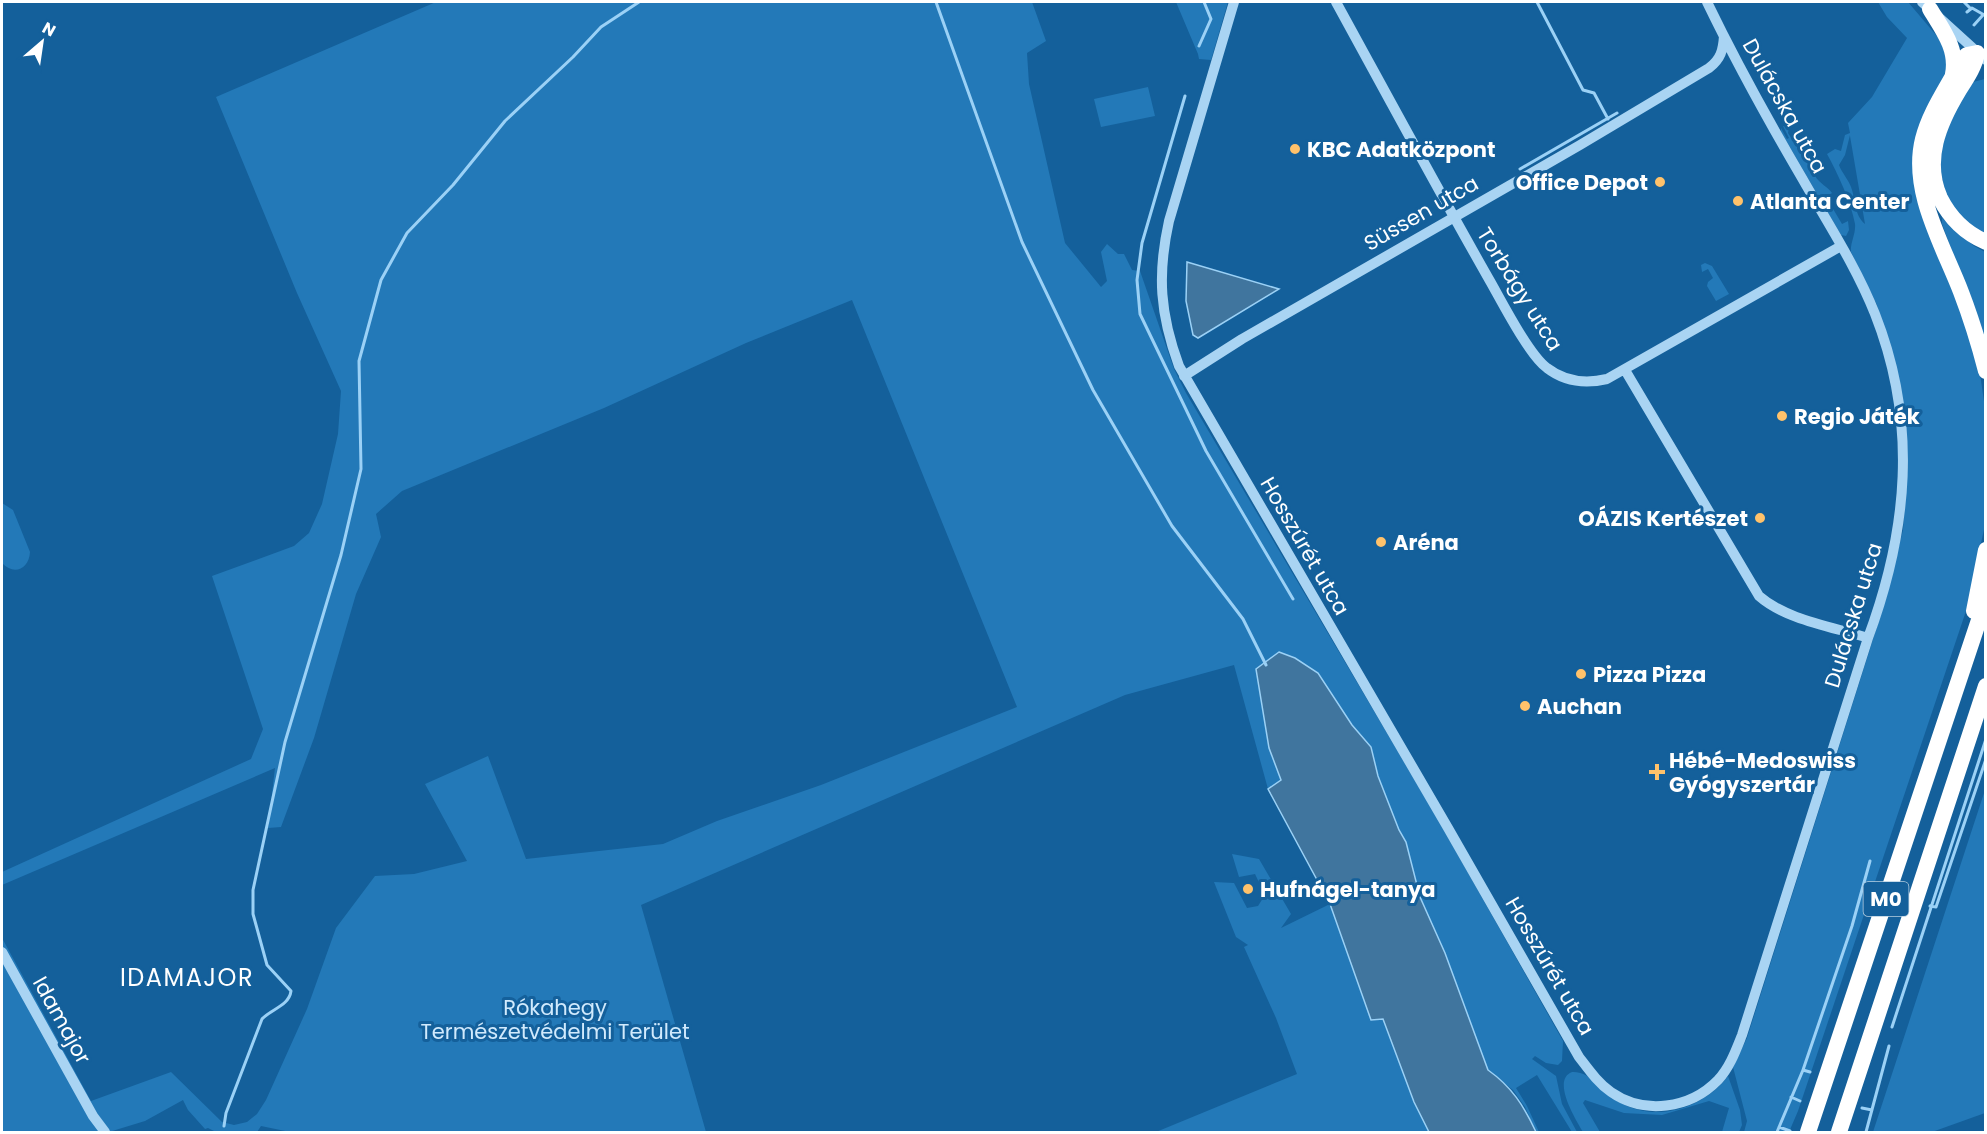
<svg xmlns="http://www.w3.org/2000/svg" width="1987" height="1134" font-family="Poppins,sans-serif">
<style>
.green{fill:#2379b8;fill-rule:evenodd}
.water{fill:#40759e;stroke:#9bd1f6;stroke-width:1.5}
.lines{fill:none;stroke-linecap:round;stroke-linejoin:round}
.stream{stroke:#9bd1f6;stroke-width:3}
.minor{stroke:#a9d4f3;stroke-width:10}
.highway{stroke:#fff;stroke-width:16}
.poi-dot{fill:#ffc26b;stroke:#14609b;stroke-width:2}
.labels{text-anchor:middle;dominant-baseline:central;stroke-width:6;stroke-linejoin:round;paint-order:stroke}
.shield{fill:#14609b;stroke:#b8cfe1;stroke-width:1.5}
.shield-label{font-size:20px;font-weight:bold;fill:#fff}
.street-label{font-size:21px;fill:#fff;stroke:#14609b}
.poi-label{font-size:21px;font-weight:bold;fill:#fff;stroke:#14609b;text-anchor:start}
.park-label{font-size:21px;fill:#d1eafd;stroke:#14609b}
.quarter-label{font-size:24px;letter-spacing:1.5px;fill:#fff;stroke:#14609b}
</style>
<rect width="100%" height="100%" fill="#14609b"/>
<path class="green" d="M436 2H1032L1046 41 1027 53 1029 84 1065 243 1101 287 1107 281 1101 252 1107 244 1118 254H1124L1132 270 1140 271 1174 369 1186 393 1436 816 1563 1041 1562 1061 1558 1065 1546 1063 1535 1056 1532 1059 1556 1076 1562 1104 1577 1132H1572L1537 1075 1516 1088 1527 1106 1539 1132H1536L1525 1107 1513 1090 1488 1071 1445 953 1420 897 1406 842 1399 830 1378 776 1371 747 1352 725 1318 673 1256 669 1269 748 1281 780 1268 789 1234 665 1125 695 641 905 706 1132H290L261 1126 257 1132H216L208 1128 205 1129 188 1110 183 1100 145 1121 109 1132H2V938L91 1101 171 1072 222 1122 234 1125 247 1122 257 1114 266 1100 307 1009 336 928 375 876 414 874 467 861 425 784 488 756 526 859 663 844 717 821 821 785 1017 707 852 300 746 343 604 408 402 491 376 514 381 537 356 594 314 738 281 827 268 828 275 768 2 885V872L251 759 263 729 212 576 294 546 309 533 322 504 338 434 341 391 297 293 216 97Z
M1176 2H1228L1211 60 1199 59 1198 54Z
M1878 2H1908L1942 42 1948 68 1915 158 1979 367 1985 408V525L1966 611 1798 1111 1789 1132H1744L1747 1121 1733 1067 1747 1038 1887 595 1903 530 1908 465 1877 305 1851 252C1850 243 1856 234 1855 224 1851 202 1838 174 1827 154L1835 149 1841 151 1845 135 1850 133 1848 123 1872 97 1907 38 1887 17ZM1850 135V136L1865 224C1854 215 1856 200 1851 187 1848 179 1842 173 1839 165L1845 155Z
M1985 79V236L1959 215 1949 203 1937 161 1955 108 1973 82Z
M1148 87 1155 116 1101 127 1094 99Z
M1783 126 1789 127 1788 133 1810 167 1809 169 1813 177 1815 176C1820 184 1827 186 1832 193L1826 197 1842 224 1848 221 1849 230 1846 236 1841 235 1781 132V128L1787 139 1789 138Z
M1942 218 1974 246 1985 252V339L1942 224Z
M1705 263 1712 266 1729 294 1716 301 1707 286 1708 282 1713 278 1708 269 1702 272 1701 265Z
M2 503 13 510 30 552C29 569 14 576 2 563Z
M1985 790V1113L1932 1132H1873Z
M1232 854 1259 859 1291 914 1281 928 1330 904 1371 1019 1383 1018 1414 1102 1429 1132H1156L1297 1074 1276 1018 1244 947 1248 945 1236 937 1214 882 1234 883 1247 908 1258 906 1265 895 1255 874 1239 877Z
M1572 1072C1592 1071 1604 1094 1621 1103 1657 1123 1704 1108 1728 1076L1740 1110 1742 1125 1739 1132H1722L1729 1108 1709 1101 1662 1115 1624 1113 1585 1100 1583 1103 1600 1132H1583C1576 1120 1551 1080 1572 1072Z"/>
<path class="water" d="M1187 262 1279 289 1198 338 1193 335 1186 301Z
M1279 652 1295 658 1318 673 1352 725 1371 747 1378 776 1399 830 1406 842 1420 897 1445 953 1488 1070C1512 1087 1524 1106 1536 1132H1429L1414 1102 1383 1019 1371 1020 1330 904 1268 789 1281 780 1269 748 1256 669Z"/>
<g class="lines">
<path class="stream" d="M936 2 1022 242 1093 390 1172 526 1243 619 1266 665
M1537 2 1583 90 1594 93 1608 119
M1964 2 1971 9
M1967 12 1972 8 1986 16
M1974 25 1983 15
M1199 46 1211 19 1204 2
M1185 96 1142 243 1137 280 1140 314 1206 451 1293 599
M1520 169 1617 113
M1930 906 1936 907 1986 759
M1892 1027 1986 739
M1803 1070 1852 926 1870 861
M1791 1097 1800 1101
M1862 1108 1872 1110
M224 1126 226 1113 262 1019C271 1009 289 1006 291 991L267 965 253 914V890L285 742 341 555 361 469 359 361 381 280 407 233 453 185 505 121 573 57 601 27 639 2
M1779 1127 1790 1131
M1777 1132 1803 1070 1810 1072
M1866 1132 1889 1046"/>
<path class="minor" d="M1234 2 1169 221C1157 275 1160 314 1179 366L1448 828 1579 1057C1589 1070 1598 1083 1611 1092 1644 1115 1690 1109 1718 1080 1730 1067 1736 1050 1742 1035L1868 638C1908 530 1918 423 1875 314 1856 266 1827 222 1802 178 1768 120 1736 62 1707 2
M1336 2C1387 95 1437 188 1490 281 1502 302 1529 355 1547 368 1565 382 1585 384 1607 379L1841 246
M1922 2 1986 60
M1625 370 1759 596C1786 620 1834 627 1868 638
M1184 376 1242 339 1580 145 1709 68C1721 59 1723 50 1724 36
M2 952 93 1116 105 1132"/>
<path class="highway" d="M1930 9C1942 29 1958 49 1953 74
M1986 242C1965 233 1950 218 1940 198 1923 160 1939 123 1959 90 1966 79 1975 66 1977 53L1967 55 1961 61C1948 87 1930 111 1923 139 1910 191 1943 245 1961 292 1971 318 1979 344 1986 371
M1974 611 1986 550
M1808 1132 1986 599
M1839 1132 1986 686"/>
</g>
<g class="poi-dot">
<circle cx="1295" cy="149" r="6"/>
<circle cx="1660" cy="182" r="6"/>
<circle cx="1738" cy="201" r="6"/>
<circle cx="1782" cy="416" r="6"/>
<circle cx="1760" cy="518" r="6"/>
<circle cx="1381" cy="542" r="6"/>
<circle cx="1581" cy="674" r="6"/>
<circle cx="1525" cy="706" r="6"/>
<path d="M1654 763h6v6h6v6h-6v6h-6v-6h-6v-6h6z"/>
<circle cx="1248" cy="889" r="6"/>
</g>
<g class="labels">
<rect class="shield" x="1863.5" y="882" width="45" height="34" rx="4.5"/>
<g class="shield-label">
<text x="1886" y="899">M0</text>
</g>
<g class="street-label">
<text transform="translate(1785 106) rotate(61)">Dulácska utca</text>
<text transform="translate(1421 213) rotate(-30)">Süssen utca</text>
<text transform="translate(1520 289) rotate(58)">Torbágy utca</text>
<text transform="translate(1305 546) rotate(60)">Hosszúrét utca</text>
<text transform="translate(1853 615) rotate(-73)">Dulácska utca</text>
<text transform="translate(1550 966) rotate(60)">Hosszúrét utca</text>
<text transform="translate(62 1020) rotate(61)">Idamajor</text>
</g>
<g class="poi-label">
<text x="1307" y="149">KBC Adatközpont</text>
<text x="1648" y="182" text-anchor="end">Office Depot</text>
<text x="1750" y="201">Atlanta Center</text>
<text x="1794" y="416">Regio Játék</text>
<text x="1748" y="518" text-anchor="end">OÁZIS Kertészet</text>
<text x="1393" y="542">Aréna</text>
<text x="1593" y="674">Pizza Pizza</text>
<text x="1537" y="706">Auchan</text>
<text x="1669" y="760">Hébé-Medoswiss<tspan x="1669" dy="24">Gyógyszertár</tspan></text>
<text x="1260" y="889">Hufnágel-tanya</text>
</g>
<g class="park-label">
<text x="555" y="1007">Rókahegy<tspan x="555" dy="24">Természetvédelmi Terület</tspan></text>
</g>
<g class="quarter-label">
<text x="187" y="977">IDAMAJOR</text>
</g>
</g>
<rect width="1987" height="1134" fill="none" stroke="#ffffff" stroke-width="6"/>
<g transform="translate(42 42) rotate(29)" stroke="#14609b" stroke-width="4.5" paint-order="stroke">
<path d="M0-4.5L10 22L0 15L-10 22Z" fill="#ffffff"/>
<text y="-9" font-size="16" font-weight="bold" text-anchor="middle" fill="#ffffff">N</text>
</g>
</svg>
